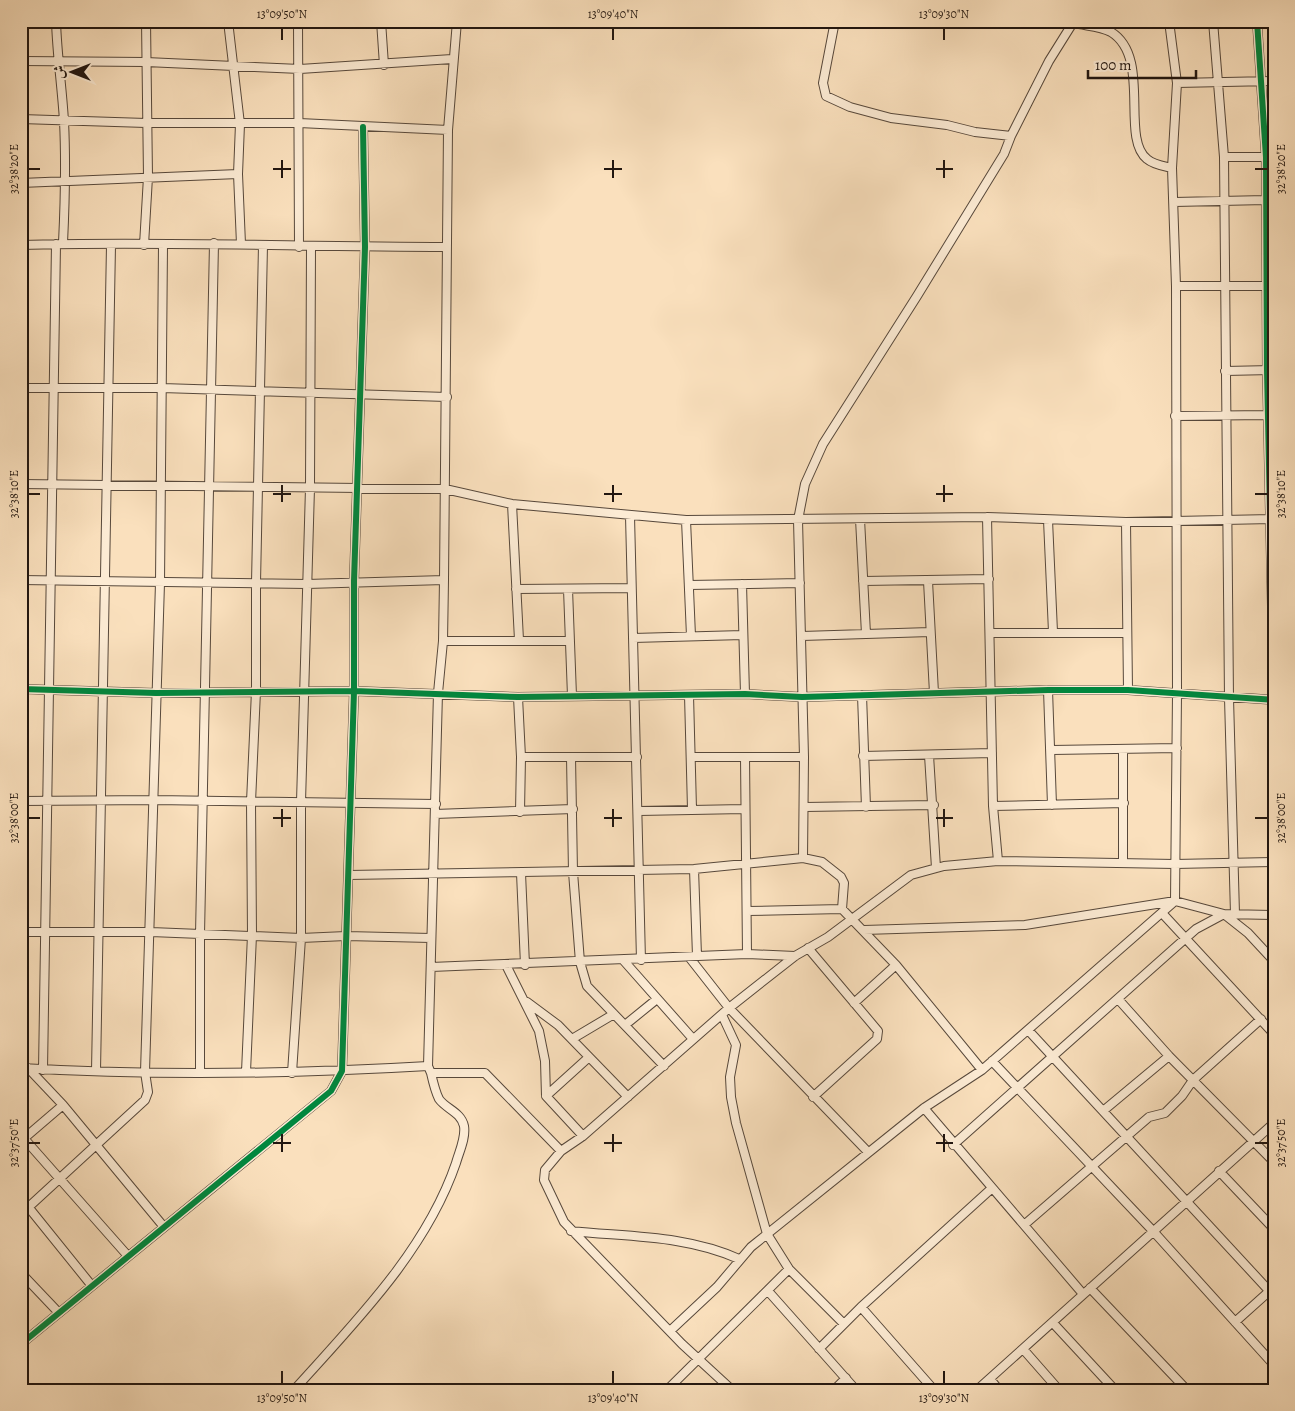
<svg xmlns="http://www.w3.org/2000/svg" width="1295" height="1411" font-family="Alegreya,Amiri,serif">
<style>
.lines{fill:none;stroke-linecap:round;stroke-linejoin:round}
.minor-casing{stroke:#57483b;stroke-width:10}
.minor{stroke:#fcebd4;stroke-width:8}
.cycleway-casing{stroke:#fcebd4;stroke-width:9}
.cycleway{stroke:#00873e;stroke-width:6}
.ticks{fill:none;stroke:#211610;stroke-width:2}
.neatline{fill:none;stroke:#211610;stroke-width:2}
.ticks-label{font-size:12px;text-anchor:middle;fill:#211610}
</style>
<rect width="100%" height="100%" fill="#fae0bd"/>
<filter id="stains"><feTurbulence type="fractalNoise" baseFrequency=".004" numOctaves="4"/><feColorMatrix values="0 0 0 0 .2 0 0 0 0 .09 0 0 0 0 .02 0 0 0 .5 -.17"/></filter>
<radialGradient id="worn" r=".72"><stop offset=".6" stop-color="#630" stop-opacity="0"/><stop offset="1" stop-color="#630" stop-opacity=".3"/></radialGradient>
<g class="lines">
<g class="minor-casing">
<path id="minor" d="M56 21C57 55 62 87 64 121 66 162 65 202 63 243
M228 21 240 124 238 174 241 244
M298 21 299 247
M381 21 384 65
M457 21 448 130 444 580 443 641 438 693 428 1066 431 1073H485L561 1151
M835 21 823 83 826 96 850 107 891 118 947 125 975 132 1011 136
M1213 21 1224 157 1229 698 1235 914
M1074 23C1085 26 1100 26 1111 32 1152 57 1120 138 1147 159 1154 165 1164 166 1172 168
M21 61 146 62 300 69 452 59
M1177 83 1274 81
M21 119 146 123H299L448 130
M1224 157H1274
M21 183 238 174
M1174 202 1266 200
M21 245C163 241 305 247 447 247
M144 245 148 177 146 21
M1176 286H1274
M1225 371 1274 370
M21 388H162L447 397
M1175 416 1268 415
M21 484 445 489 512 504 686 520 987 517 1126 522 1274 519
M512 504 519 640
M630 516 641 960
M987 517 993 806 998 861
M860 519 866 634
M686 520 691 636
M1048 520 1053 632
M1126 522 1128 690
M21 580 307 584 444 580
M863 581 989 579
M928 581 934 693
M742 584 745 694
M689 585 800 583
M516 589 631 588
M568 589 572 696
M991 633H1127
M802 636 930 632
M633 638 743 635
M443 641H570
M21 689 156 693 354 691 518 697 745 694 802 697 1048 690H1128L1274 700 1267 370 1266 157 1257 21
M1048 690 1052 805
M689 695 692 809
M862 695 866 807
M518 697 521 757 520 812
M1123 749V862
M1052 750 1177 748
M929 755 936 868
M863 756 992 753
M521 757H637
M571 757 573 872 580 962 587 986 664 1066
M691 757H804
M745 757 747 954
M21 801 155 800 436 804
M993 806 1124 803
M805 807 934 805
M639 811 744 809
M435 814 573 809
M803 858 804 757 798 520 805 484 823 444 917 296 1004 154 1011 136 1049 61 1074 21
M694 869 697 956
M521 873 525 965
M349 875 694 869 803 858 822 862 841 877 844 883 842 909 896 965 982 1070
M747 911 842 909
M1162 913 1274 1034
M864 930 1025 925 1175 901 1224 914 1248 933 1274 961
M21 932H151L301 938 346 936 431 938
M808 948 878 1031 877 1039 813 1097
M689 957 729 1008 868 1152
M624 961 693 1039
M506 965 539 1031 545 1061 546 1096 583 1136
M431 967 747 954 795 956
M1118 999 1169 1056 1274 1162
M527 1002 558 1025 628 1097
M854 1003 896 965
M722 1015 736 1045 730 1077 731 1097 736 1123 767 1234 789 1269 844 1324
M625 1025 657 999
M1028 1030 1274 1296
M572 1039 614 1014
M992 1061 1153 1231 1274 1365
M21 1068C156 1076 293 1074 428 1066
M28 1068 63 1105 164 1227
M43 1070 56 244
M96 1071 111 245
M200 1072V934L214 243
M246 1072 252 935 251 802 256 691V583L263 245
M292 1073 301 938V802L310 488 311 247
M546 1096 588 1058
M924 1108 1083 1294
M1103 1111 1169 1056
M21 1135 128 1256
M21 1141 63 1105
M953 1145 1196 929 1224 914 1274 915
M1219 1171 1274 1229
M21 1198 92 1286
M21 1214 145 1100 148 1092 145 1072 160 583 163 245
M1024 1225 1149 1117 1165 1113 1182 1096 1193 1080 1261 1019
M571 1231C628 1237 686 1235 739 1259
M21 1273 59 1313
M1090 1288 1187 1390
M768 1291 856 1390
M861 1307 934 1390
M1235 1322 1274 1287
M1053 1323 1115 1390
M670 1331 717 1287 751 1247 924 1108 982 1070 1175 901 1177 694 1176 286 1172 168 1177 83 1169 21
M21 1344 331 1091 342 1071 354 691V581L365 247 363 127
M819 1349 861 1307 991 1189
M1023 1349 1059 1390
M990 1379 999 1390
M294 1390C355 1322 426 1251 456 1163 459 1152 466 1138 464 1126 461 1112 446 1109 439 1099 435 1091 433 1082 431 1073
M667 1390 789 1269
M732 1390 682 1344 564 1222 544 1180 545 1170 561 1151 583 1136 729 1008 795 956 828 937 911 875 944 866 998 861 1175 864 1274 862
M834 1390 846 1378
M977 1390 1274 1123"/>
</g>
<use href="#minor" class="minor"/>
<g class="cycleway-casing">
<path id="cycleway" d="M21 689 156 693 354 691 518 697 745 694 802 697 1048 690H1128L1274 700 1267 370 1266 157 1257 21
M21 1344 331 1091 342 1071 354 691V581L365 247 363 127"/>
</g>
<use href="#cycleway" class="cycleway"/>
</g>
<path class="ticks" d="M282 28V40M613 28V40M944 28V40M282 160V178M613 160V178M944 160V178M28 169H40M273 169H291M604 169H622M936 169H953M1255 169H1268M282 485V502M613 485V502M944 485V502M28 494H40M273 494H291M604 494H622M936 494H953M1255 494H1268M282 809V827M613 809V827M944 809V827M28 818H40M273 818H291M604 818H622M936 818H953M1255 818H1268M282 1134V1152M613 1134V1152M944 1134V1152M28 1143H40M273 1143H291M604 1143H622M936 1143H953M1255 1143H1268M282 1371V1384M613 1371V1384M944 1371V1384"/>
<rect width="1295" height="1411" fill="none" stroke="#fae0bd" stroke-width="55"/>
<g transform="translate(72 72) rotate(270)" stroke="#fcebd4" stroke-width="4" paint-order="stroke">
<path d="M0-4L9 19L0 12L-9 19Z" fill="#211610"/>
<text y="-8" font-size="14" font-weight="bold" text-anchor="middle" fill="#211610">ش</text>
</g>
<path d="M1088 70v8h108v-8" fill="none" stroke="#211610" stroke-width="2.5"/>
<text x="1095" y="70" font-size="15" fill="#211610" stroke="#fcebd4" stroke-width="4" paint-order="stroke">100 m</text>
<rect x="28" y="28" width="1240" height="1356" class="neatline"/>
<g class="ticks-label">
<text x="282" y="18">13°09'50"N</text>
<text x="613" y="18">13°09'40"N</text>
<text x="944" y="18">13°09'30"N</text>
<text transform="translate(1281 169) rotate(-90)" y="4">32°38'20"E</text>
<text transform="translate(14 169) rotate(-90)" y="4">32°38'20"E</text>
<text transform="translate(1281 494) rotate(-90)" y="4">32°38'10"E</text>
<text transform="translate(14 494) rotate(-90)" y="4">32°38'10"E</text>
<text transform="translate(1281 818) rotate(-90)" y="4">32°38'00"E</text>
<text transform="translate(14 818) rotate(-90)" y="4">32°38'00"E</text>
<text transform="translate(1281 1143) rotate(-90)" y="4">32°37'50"E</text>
<text transform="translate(14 1143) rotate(-90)" y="4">32°37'50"E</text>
<text x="282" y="1402">13°09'50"N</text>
<text x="613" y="1402">13°09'40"N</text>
<text x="944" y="1402">13°09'30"N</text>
</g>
<rect width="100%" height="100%" filter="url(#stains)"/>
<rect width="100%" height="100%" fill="url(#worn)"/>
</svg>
